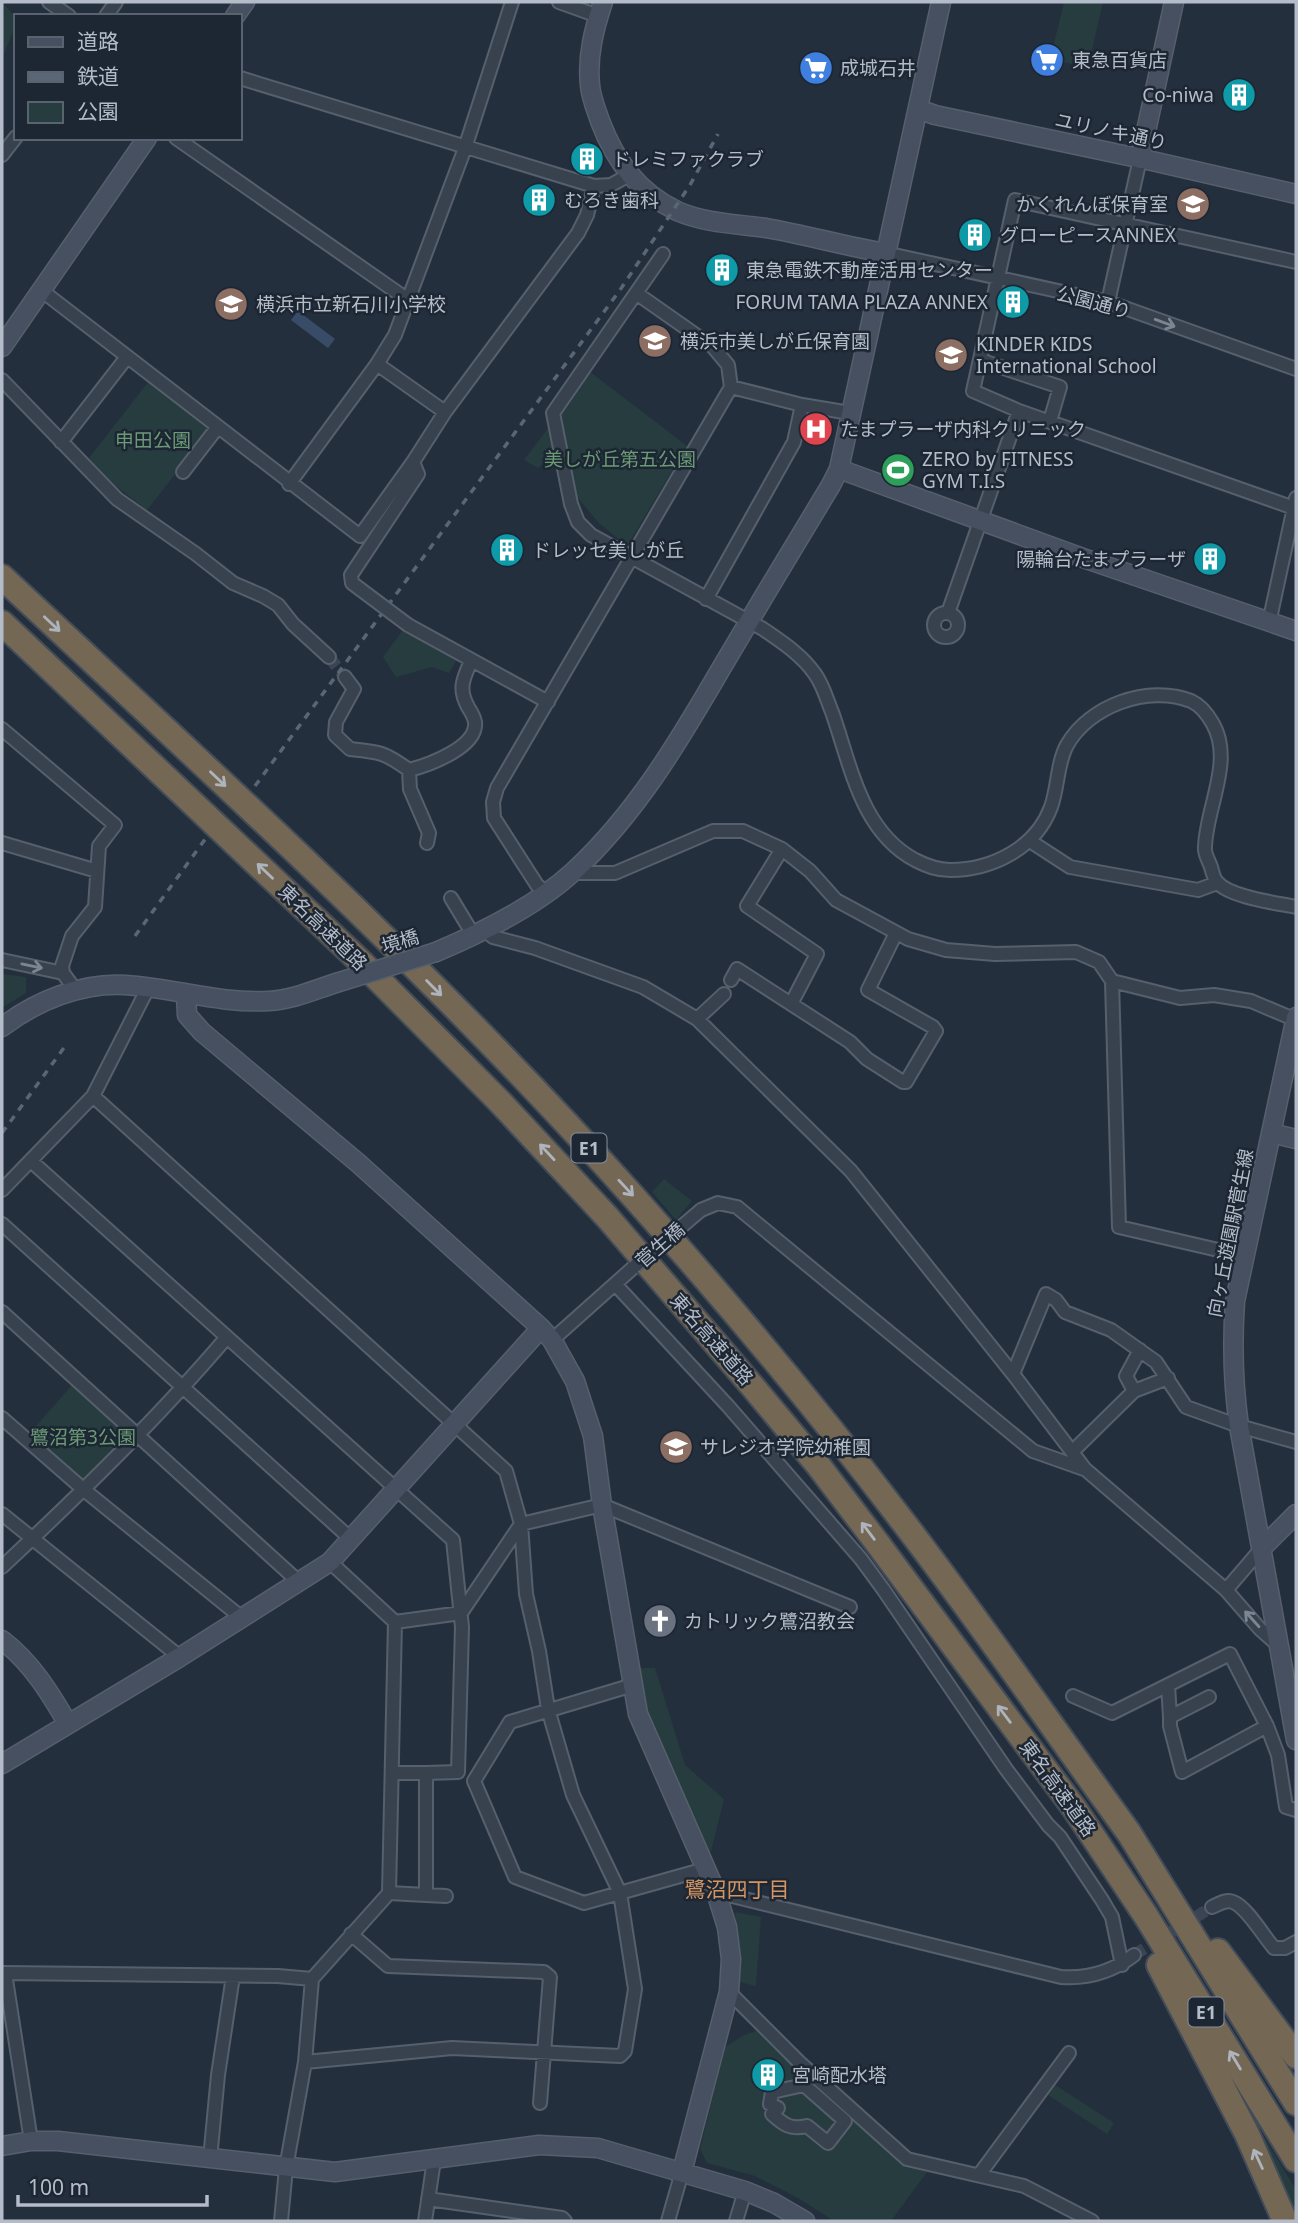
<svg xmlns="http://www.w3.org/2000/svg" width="1298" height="2223" font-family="'Noto Sans','Noto Sans JP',sans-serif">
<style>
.green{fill:#263c3f}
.water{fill:#394c67}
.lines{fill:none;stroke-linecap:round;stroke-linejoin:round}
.street-tunnel{stroke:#3a4453;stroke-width:12;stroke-dasharray:12 6;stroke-linecap:butt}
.street-casing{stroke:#565f6c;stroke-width:16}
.secondary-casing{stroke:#565f6c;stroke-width:21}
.highway-casing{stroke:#434c59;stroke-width:28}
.street{stroke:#38414e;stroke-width:12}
.secondary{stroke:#465061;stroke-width:18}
.highway{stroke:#746855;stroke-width:24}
.rail{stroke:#5a6575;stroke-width:3.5;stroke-dasharray:7 7;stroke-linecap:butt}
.street-bridge-casing{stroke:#565f6c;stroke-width:16;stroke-linecap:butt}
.secondary-bridge-casing{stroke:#565f6c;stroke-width:21;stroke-linecap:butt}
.street-bridge{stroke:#38414e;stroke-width:12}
.secondary-bridge{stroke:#465061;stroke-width:18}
.oneway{stroke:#7c8592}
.oneway2{stroke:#aeb4bd}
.labels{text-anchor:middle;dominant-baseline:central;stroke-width:5;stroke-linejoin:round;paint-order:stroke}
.shield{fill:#1d2633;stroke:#878f9c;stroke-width:2}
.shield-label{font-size:18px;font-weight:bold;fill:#b4bcc9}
.poi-label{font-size:19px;fill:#b4bcc9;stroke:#1d2633;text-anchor:start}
.street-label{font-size:19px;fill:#b4bcc9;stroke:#1d2633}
.park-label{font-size:19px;fill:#6b9a76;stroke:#1d2633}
.neighbourhood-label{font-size:21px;fill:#d59563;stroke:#1d2633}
</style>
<rect width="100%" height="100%" fill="#242f3e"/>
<path class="green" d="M1064 2H1103L1088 67 1050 60Z
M2 3 16 17V25L2 58Z
M589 371 687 446 627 546 599 523 576 496 560 422 561 412Z
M149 381 177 404 213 426 147 510 105 478 89 458Z
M549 427 555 454 538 468 524 460Z
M405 627 456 661 449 673 432 667 396 677 383 657Z
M2 974 26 977V993L2 1008Z
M664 1179 692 1201 676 1220 652 1192Z
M72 1385 126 1433 127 1440 90 1477 82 1479 29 1434Z
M638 1668H655L685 1765 724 1799 710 1855 645 1707Z
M735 1912 761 1917 756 1986 740 1982Z
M759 2030 835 2105 905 2166 927 2172 891 2221H834L798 2198 755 2176 707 2163 700 2149 725 2047 744 2035Z
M1055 2085 1114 2123 1107 2134 1048 2095Z
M1239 2095 1296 2190V2221Z"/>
<path class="water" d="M298 311 335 339 328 348 291 320Z"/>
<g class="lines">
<path class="street-tunnel" d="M329 657 345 677
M1134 1955 1212 1907"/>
<g class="street-casing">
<path id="street" d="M49 2 69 16
M559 2 598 16
M106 16 116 2
M240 78 594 186 611 185 629 175
M176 138 408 300
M2 155 16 137
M885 253 1108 302 1296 369
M663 254 553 413 571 504 578 522 591 535 763 629C782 642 802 655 815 674 823 685 827 700 832 712 851 766 861 831 915 860 927 866 937 870 950 870 992 870 1036 848 1051 807 1058 788 1057 763 1067 745 1089 706 1148 684 1191 701 1200 705 1208 715 1213 724 1234 761 1206 808 1205 847 1204 854 1209 861 1211 867 1212 871 1214 879 1217 882 1229 897 1277 903 1296 907
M41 290 360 536 413 462 445 412 578 233 587 215 594 186
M1108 302 1140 159
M980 360 1060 387 1050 421
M377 364 445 412
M2 380 117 499 196 554 233 583 263 596 278 605 293 624 329 657
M731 387 802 405 850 413
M1019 411 973 391 1015 200 1296 262
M61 442 127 357
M183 472 217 428
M289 484 377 364 395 335 465 148 512 2
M360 589 352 583 351 575 418 474 413 462
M706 599 794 442 802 405
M934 625a12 12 0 1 1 24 0a12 12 0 1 1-24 0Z
M948 613 1019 411 1294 508
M1269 623 1296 498
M408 625 548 702
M345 677 354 689 336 722 335 735 350 749C380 752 384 752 409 770L410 789 429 833 427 843
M2 729 115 825 99 846 95 907 72 936 62 966 63 973 76 991
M409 770C429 765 478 747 475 722 474 716 471 712 468 707 458 689 463 679 471 661
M1030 841 1070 867 1198 890 1217 883
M2 843 97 871
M782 849 747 906 817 954 791 1004
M572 873H615L713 831H743L782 849 810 871 836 900 908 939 946 950 995 954 1076 952 1099 962 1112 981 1180 998 1214 995 1251 1001 1296 1020
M546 893 537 885 494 818 493 802 497 788 731 387 728 365 713 347 636 293
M451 898 474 936
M484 930 493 937 535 948 643 987 697 1019 851 1171 1013 1374 1085 1469 1226 1590 1260 1629 1279 1646
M2 960 63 973
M731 980 737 969 850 1042 867 1059 903 1082H906L936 1031 933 1027 868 990 896 933
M1112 981 1119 1227 1244 1256
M697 1019 724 994
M93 1096 148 988
M31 1161 453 1540 462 1627 458 1772 426 1773V1895L446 1896
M2 1190 93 1096 506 1471 521 1524 526 1594 539 1651 548 1709 573 1795 620 1893 635 1989 625 2051 620 2056 452 2048 305 2062
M701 1210 718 1203 737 1207 1033 1451 1084 1469
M2 1224 351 1539
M615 1284 728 1406 861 1559 883 1589 1006 1769 1048 1825 1060 1837 1102 1900 1112 1917 1122 1965
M2 1312 299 1582
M552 1340 635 1266
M1013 1374 1046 1294 1056 1300 1065 1312 1111 1330 1156 1362 1186 1407 1239 1426 1296 1442
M1134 1391 1126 1376 1140 1350
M2 1418 83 1489 242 1618
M1072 1452 1134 1391 1168 1378
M2 1514 180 1657
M2 1567C80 1494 157 1419 227 1337
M1226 1590 1262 1548
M395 1622 461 1613 521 1524 602 1505 850 1607
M633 1685 510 1722 474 1781 515 1877 584 1903 705 1869
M1168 1685 1170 1717
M1073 1696 1112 1713 1230 1654 1267 1726 1278 1755 1286 1807 1296 1810
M1209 1697 1170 1717V1726L1182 1772 1267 1726
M393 1773H426
M716 1892 1061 1977C1089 1979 1112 1972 1134 1955
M389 1893 426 1895
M1212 1907C1219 1904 1226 1899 1233 1902 1247 1907 1264 1937 1274 1948H1285L1296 1942
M351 1934 388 1966 544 1972 550 1977 540 2103
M2 1973 278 1976 312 1979
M5 1973 31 2141
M729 1992 799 2062 907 2159 1024 2186 1092 2221
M804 2085 845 2121 828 2143 807 2126C791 2130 784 2125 772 2114L778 2108 770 2104 772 2092Z
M210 2159 218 2075 233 1976
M979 2175 1069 2053
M428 2199 562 2218 565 2221
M281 2221 286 2168 305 2062 312 1979 389 1893 395 1622 330 1562
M425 2221 434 2160
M668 2221 682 2172
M736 2221 745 2191"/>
</g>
<g class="secondary-casing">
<path id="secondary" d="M603 2C594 29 587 56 590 85 591 98 596 109 600 121 615 161 638 192 677 211 704 223 737 224 766 228 806 235 845 246 885 253
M235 16 245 2
M918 109 935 115 1152 161 1296 194
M1140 159 1174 2
M2 347 147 138
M839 469 1083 558 1296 631
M436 952C481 933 537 905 573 872 636 814 679 741 722 667 758 606 794 546 831 485L839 469 941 2
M186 994 187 1015 202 1032 358 1163 541 1328 552 1340 575 1381 593 1436 602 1505 638 1714 716 1892 727 1927 731 1959 729 1992 682 2172
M1296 1017 1235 1301C1232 1344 1233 1384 1239 1426L1296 1740
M2 1027C36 1001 82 982 126 985 174 988 220 1004 269 1001 292 1000 314 990 336 983
M1271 1133 1296 1139
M1262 1548 1296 1514
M2 1640C31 1662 50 1693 68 1724
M2 1764 180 1657 330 1562 541 1328
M2 2146 31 2141H58L335 2172 539 2145 598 2148 745 2191 774 2203 805 2221"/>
</g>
<g class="highway-casing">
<path id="highway" d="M2 577C216 777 436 975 631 1194 726 1300 818 1410 904 1523 971 1610 1034 1701 1098 1790L1129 1833 1296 2103
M2 623 363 964 500 1102 608 1218 753 1387 818 1465 878 1544 1074 1808 1146 1916 1296 2160
M1218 1951 1296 2056
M1159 1965 1247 2134 1285 2221"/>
</g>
<use href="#street" class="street"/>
<use href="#secondary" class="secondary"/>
<use href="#highway" class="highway"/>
<path class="rail" d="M255 786 620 290 690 185 718 134
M135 936 206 838
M2 1133 66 1045"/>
<g class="street-bridge-casing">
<path id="street-bridge" d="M360 589 408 625
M635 1266 701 1210"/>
</g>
<g class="secondary-bridge-casing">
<path id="secondary-bridge" d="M336 983 436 952"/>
</g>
<use href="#street-bridge" class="street-bridge"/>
<use href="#secondary-bridge" class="secondary-bridge"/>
</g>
<defs><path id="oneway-shaft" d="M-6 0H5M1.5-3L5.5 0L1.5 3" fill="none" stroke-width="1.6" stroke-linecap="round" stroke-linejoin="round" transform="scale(1.75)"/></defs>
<g class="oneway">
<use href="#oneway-shaft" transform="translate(1165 323) rotate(20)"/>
<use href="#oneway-shaft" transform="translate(32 966) rotate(12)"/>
<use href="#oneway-shaft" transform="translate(1252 1619) rotate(-132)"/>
</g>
<g class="oneway2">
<use href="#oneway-shaft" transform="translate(52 624) rotate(43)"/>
<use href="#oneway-shaft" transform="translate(218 779) rotate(44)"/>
<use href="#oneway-shaft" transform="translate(265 871) rotate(-136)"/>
<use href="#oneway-shaft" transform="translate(434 988) rotate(45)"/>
<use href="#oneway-shaft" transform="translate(547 1152) rotate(-133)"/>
<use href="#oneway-shaft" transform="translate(626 1188) rotate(47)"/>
<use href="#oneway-shaft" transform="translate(868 1531) rotate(-127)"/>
<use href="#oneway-shaft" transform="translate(1004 1714) rotate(-127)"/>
<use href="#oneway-shaft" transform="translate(1235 2060) rotate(-121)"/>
<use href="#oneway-shaft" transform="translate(1258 2159) rotate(-115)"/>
</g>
<defs>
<g id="supermarket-disc" transform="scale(1.75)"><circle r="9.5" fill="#3f7fe0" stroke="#1d2633"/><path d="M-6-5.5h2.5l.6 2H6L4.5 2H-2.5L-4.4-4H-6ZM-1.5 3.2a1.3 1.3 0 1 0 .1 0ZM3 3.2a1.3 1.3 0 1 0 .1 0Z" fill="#fff"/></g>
<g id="building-disc" transform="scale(1.75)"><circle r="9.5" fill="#0f9aa8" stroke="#1d2633"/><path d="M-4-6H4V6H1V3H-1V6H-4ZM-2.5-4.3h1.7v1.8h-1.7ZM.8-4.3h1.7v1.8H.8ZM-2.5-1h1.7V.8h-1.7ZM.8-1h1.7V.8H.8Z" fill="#fff"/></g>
<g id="school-disc" transform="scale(1.75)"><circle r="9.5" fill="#8d6e63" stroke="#1d2633"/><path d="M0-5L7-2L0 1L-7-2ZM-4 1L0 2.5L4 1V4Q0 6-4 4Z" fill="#fff"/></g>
<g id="hospital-disc" transform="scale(1.75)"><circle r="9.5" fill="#e0444e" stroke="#1d2633"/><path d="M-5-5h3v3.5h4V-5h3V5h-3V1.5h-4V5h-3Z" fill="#fff"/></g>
<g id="stadium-disc" transform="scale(1.75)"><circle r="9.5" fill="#2e9e5b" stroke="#1d2633"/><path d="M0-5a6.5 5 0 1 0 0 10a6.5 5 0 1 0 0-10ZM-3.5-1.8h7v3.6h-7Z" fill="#fff"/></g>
<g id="church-disc" transform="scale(1.75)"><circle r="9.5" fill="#6b7280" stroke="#1d2633"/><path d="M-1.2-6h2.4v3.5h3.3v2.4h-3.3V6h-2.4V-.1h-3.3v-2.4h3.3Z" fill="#fff"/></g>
</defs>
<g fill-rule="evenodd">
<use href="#supermarket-disc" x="1047" y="60"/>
<use href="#supermarket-disc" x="816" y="68"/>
<use href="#building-disc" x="1239" y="95"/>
<use href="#building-disc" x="587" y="159"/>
<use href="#building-disc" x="539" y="200"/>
<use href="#school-disc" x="1193" y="204"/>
<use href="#building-disc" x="975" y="235"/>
<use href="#building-disc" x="722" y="270"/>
<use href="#building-disc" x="1013" y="302"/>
<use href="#school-disc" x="231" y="304"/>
<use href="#school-disc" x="655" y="341"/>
<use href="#school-disc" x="951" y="355"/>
<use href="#hospital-disc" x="816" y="429"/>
<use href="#stadium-disc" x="898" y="470"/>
<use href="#building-disc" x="507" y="550"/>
<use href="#building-disc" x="1210" y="559"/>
<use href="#school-disc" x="676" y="1447"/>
<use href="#church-disc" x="660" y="1621"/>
<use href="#building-disc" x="768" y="2075"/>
</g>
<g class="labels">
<g class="shield">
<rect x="571.5" y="1133.5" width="35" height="29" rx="5"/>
<rect x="1188.5" y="1997.5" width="35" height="29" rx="5"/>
</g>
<g class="shield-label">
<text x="589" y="1148">E1</text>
<text x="1206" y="2012">E1</text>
</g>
<g class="poi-label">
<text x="1072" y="60">東急百貨店</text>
<text x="840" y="68">成城石井</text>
<text x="1214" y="95" text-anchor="end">Co-niwa</text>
<text x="612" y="159">ドレミファクラブ</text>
<text x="564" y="200">むろき歯科</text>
<text x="1168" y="204" text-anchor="end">かくれんぼ保育室</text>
<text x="1000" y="235">グローピースANNEX</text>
<text x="746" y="270">東急電鉄不動産活用センター</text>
<text x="988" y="302" text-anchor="end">FORUM TAMA PLAZA ANNEX</text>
<text x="256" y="304">横浜市立新石川小学校</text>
<text x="680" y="341">横浜市美しが丘保育園</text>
<text x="976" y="344">KINDER KIDS<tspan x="976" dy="22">International School</tspan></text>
<text x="840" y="429">たまプラーザ内科クリニック</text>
<text x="922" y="459">ZERO by FITNESS<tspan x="922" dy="22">GYM T.I.S</tspan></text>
<text x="532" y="550">ドレッセ美しが丘</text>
<text x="1186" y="559" text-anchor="end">陽輪台たまプラーザ</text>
<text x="700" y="1447">サレジオ学院幼稚園</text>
<text x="684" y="1621">カトリック鷺沼教会</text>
<text x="792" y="2075">宮崎配水塔</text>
</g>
<g class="street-label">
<text transform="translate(1111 131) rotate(12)">ユリノキ通り</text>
<text transform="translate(1094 302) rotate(15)">公園通り</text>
<text transform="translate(323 927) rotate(44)">東名高速道路</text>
<text transform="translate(400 941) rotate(-17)">境橋</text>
<text transform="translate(1230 1233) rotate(-79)">向ヶ丘遊園駅菅生線</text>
<text transform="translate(660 1245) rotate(-41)">菅生橋</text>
<text transform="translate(712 1339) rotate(49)">東名高速道路</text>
<text transform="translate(1058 1788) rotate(54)">東名高速道路</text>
</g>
<g class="park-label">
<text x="153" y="440">申田公園</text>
<text x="620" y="459">美しが丘第五公園</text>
<text x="83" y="1437">鷺沼第3公園</text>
</g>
<g class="neighbourhood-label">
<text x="737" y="1889">鷺沼四丁目</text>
</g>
</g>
<rect width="1298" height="2223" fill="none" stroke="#b4bcc9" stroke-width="7"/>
<rect x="14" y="14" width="228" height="126" fill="#1d2633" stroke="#59626f" stroke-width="2"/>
<rect x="28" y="37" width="35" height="10" fill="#465061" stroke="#59626f" stroke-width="2"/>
<text x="77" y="49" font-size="21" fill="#b4bcc9">道路</text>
<rect x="28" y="72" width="35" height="10" fill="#5a6575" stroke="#59626f" stroke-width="2"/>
<text x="77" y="84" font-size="21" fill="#b4bcc9">鉄道</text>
<rect x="28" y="102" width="35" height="21" fill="#263c3f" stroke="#59626f" stroke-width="2"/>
<text x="77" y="119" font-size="21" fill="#b4bcc9">公園</text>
<path d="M18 2195v10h189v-10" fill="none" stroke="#b4bcc9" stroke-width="3.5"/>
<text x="28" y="2195" font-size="21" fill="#b4bcc9" stroke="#1d2633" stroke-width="5" paint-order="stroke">100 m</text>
</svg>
